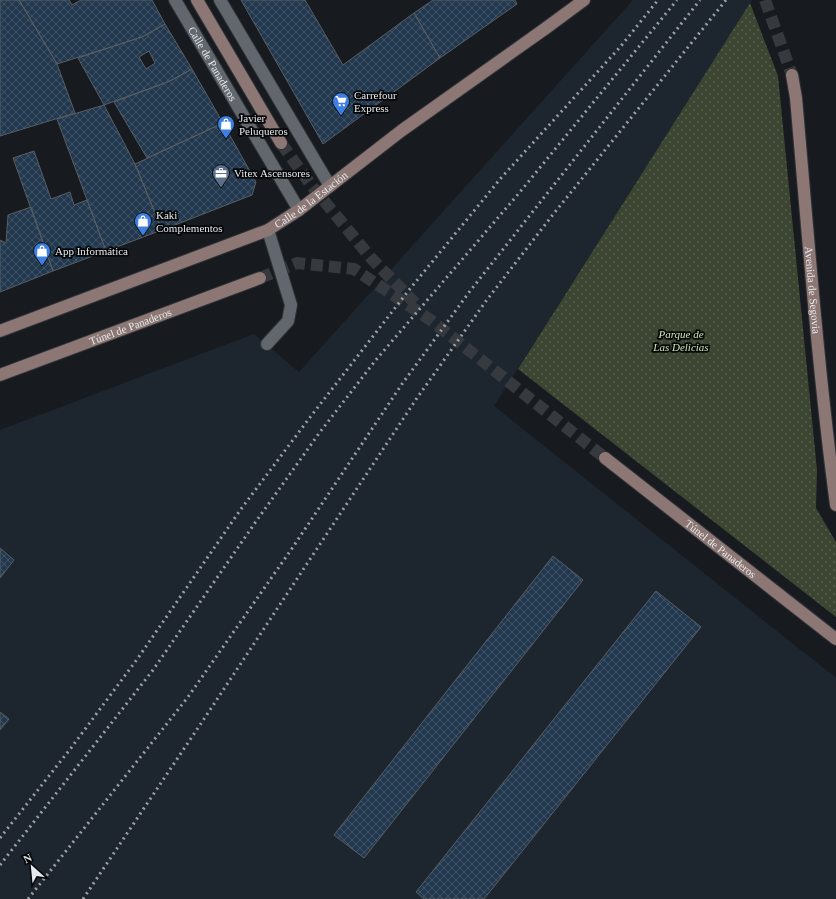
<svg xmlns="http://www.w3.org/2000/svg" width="836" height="899" font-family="Georgia,serif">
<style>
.built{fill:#1d262f}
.park{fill:url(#park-dots)}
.building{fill:url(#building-cross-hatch);stroke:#585d62;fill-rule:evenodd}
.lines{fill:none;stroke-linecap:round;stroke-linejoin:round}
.secondary-tunnel{stroke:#363a3f;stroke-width:12;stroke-dasharray:12 6;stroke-linecap:butt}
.lane-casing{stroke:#313437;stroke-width:14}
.street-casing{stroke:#313437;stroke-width:14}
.secondary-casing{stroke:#313437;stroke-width:14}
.lane{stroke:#62676d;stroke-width:12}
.street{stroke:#62676d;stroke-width:12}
.secondary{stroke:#8c7774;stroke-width:12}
.rail{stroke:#9ca0a4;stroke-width:3;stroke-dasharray:2 4;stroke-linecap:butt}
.labels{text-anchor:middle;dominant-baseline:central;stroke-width:3.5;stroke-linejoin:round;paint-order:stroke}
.street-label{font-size:11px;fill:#e6eaed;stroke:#050608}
.poi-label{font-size:11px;fill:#e6eaed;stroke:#050608;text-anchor:start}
.park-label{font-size:11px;font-style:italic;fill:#cde7af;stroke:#050608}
</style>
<defs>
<pattern id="park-dots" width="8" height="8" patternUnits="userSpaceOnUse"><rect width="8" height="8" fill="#3c4532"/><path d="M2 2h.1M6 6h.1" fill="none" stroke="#586050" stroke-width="1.8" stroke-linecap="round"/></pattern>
<pattern id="building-cross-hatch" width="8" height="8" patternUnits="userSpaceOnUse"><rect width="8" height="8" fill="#22384e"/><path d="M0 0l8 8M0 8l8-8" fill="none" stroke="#425568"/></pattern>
</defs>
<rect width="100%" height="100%" fill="#171b20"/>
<path class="built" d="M633 0H752L494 406 836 678V899H0V430L254 334 299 372Z"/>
<path class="park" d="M750 3 778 76 817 470 816 508 836 542V617L518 369Z"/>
<path class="building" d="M0 0H19L57 64 75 113 0 136Z
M19 0H69L72 5 81 0H152L165 24 142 37 57 64Z
M241 0H305L343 65 414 13 440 58 323 144Z
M433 0H515L517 4 440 58 414 13Z
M165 24 192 69 170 81 104 105 78 58 142 37ZM149 51 155 63 146 69 139 57Z
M192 69 223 123 147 158 114 102 170 81Z
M104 105 135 164 162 230 106 251 57 119Z
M223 123 256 182 252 195 162 230 135 164Z
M34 151 51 199 70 192 74 205 87 200 106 251 53 271 13 158Z
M31 207 53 271 0 292V240L6 243 8 215Z
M0 548 14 560 0 578Z
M553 556 583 580 364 858 334 835Z
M656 591 701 627 484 899H424L416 892Z
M0 712 9 719 0 730Z"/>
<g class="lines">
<path class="secondary-tunnel" d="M765 0 792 75
M281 143 311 185 371 258 415 303
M260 278 297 263 354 269 432 321 605 458"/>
<g class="lane-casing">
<path id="lane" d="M267 344 288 321 291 305 268 230"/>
</g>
<g class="street-casing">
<g id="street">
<path id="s1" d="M175 0 299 210"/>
<path d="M220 0 330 186"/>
</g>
</g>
<g class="secondary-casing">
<g id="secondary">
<path d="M197 0 281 143"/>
<path id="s2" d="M792 75 796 98C808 234 818 370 836 505"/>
<path id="s3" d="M0 331 268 230 299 210 401 131 546 28 584 0"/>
<path id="s4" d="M0 375 260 278"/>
<path id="s5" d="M605 458 836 639"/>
</g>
</g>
<use href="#lane" class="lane"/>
<use href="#street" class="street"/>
<use href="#secondary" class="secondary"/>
<path class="rail" d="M0 838 71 748 138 658 241 509 311 416 409 290 501 178 621 46 658 0
M0 865 153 670 257 520 320 432 375 361 520 192 677 0
M28 899 188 697 293 547 402 384 470 291 700 0
M83 899 208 713 417 398 486 301 551 217 726 0"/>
</g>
<defs>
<g id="supermarket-pin" transform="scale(0.9)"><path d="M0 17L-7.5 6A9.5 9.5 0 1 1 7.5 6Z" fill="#3f7fe0" stroke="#050608"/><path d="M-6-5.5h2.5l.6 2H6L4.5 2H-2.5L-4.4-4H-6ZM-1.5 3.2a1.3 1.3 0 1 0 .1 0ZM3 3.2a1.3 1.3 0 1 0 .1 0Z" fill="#fff"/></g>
<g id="shop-pin" transform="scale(0.9)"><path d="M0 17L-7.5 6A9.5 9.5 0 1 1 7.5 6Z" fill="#3f7fe0" stroke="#050608"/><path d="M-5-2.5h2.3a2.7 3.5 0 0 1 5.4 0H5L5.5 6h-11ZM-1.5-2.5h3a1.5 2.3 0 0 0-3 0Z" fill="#fff"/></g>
<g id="office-pin" transform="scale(0.9)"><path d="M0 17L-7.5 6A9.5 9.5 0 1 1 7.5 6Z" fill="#5c6f8a" stroke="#050608"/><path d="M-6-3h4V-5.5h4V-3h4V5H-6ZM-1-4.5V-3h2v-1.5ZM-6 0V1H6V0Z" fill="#fff"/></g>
</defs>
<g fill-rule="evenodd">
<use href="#supermarket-pin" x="341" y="101"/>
<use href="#shop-pin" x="226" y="124"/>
<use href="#office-pin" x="221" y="173"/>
<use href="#shop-pin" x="143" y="221"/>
<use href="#shop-pin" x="42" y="251"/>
</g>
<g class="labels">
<g class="street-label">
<text stroke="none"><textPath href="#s1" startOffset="74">Calle de Panaderos</textPath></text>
<text stroke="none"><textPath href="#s3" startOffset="339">Calle de la Estación</textPath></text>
<text stroke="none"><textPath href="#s2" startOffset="216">Avenida de Segovia</textPath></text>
<text stroke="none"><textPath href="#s4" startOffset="139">Túnel de Panaderos</textPath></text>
<text stroke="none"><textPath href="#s5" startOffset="147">Túnel de Panaderos</textPath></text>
</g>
<g class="poi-label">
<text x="354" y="95">Carrefour<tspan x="354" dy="13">Express</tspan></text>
<text x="239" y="118">Javier<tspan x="239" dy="13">Peluqueros</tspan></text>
<text x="234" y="173">Vitex Ascensores</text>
<text x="156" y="215">Kaki<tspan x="156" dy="13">Complementos</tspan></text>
<text x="55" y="251">App Informática</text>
</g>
<g class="park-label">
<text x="681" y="334">Parque de<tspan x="681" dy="13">Las Delicias</tspan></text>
</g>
</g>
<g transform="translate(32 867) rotate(333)" stroke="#050608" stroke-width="3" paint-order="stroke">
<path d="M0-3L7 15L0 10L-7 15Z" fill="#e6eaed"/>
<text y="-6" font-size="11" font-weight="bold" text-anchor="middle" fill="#e6eaed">N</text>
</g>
</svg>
